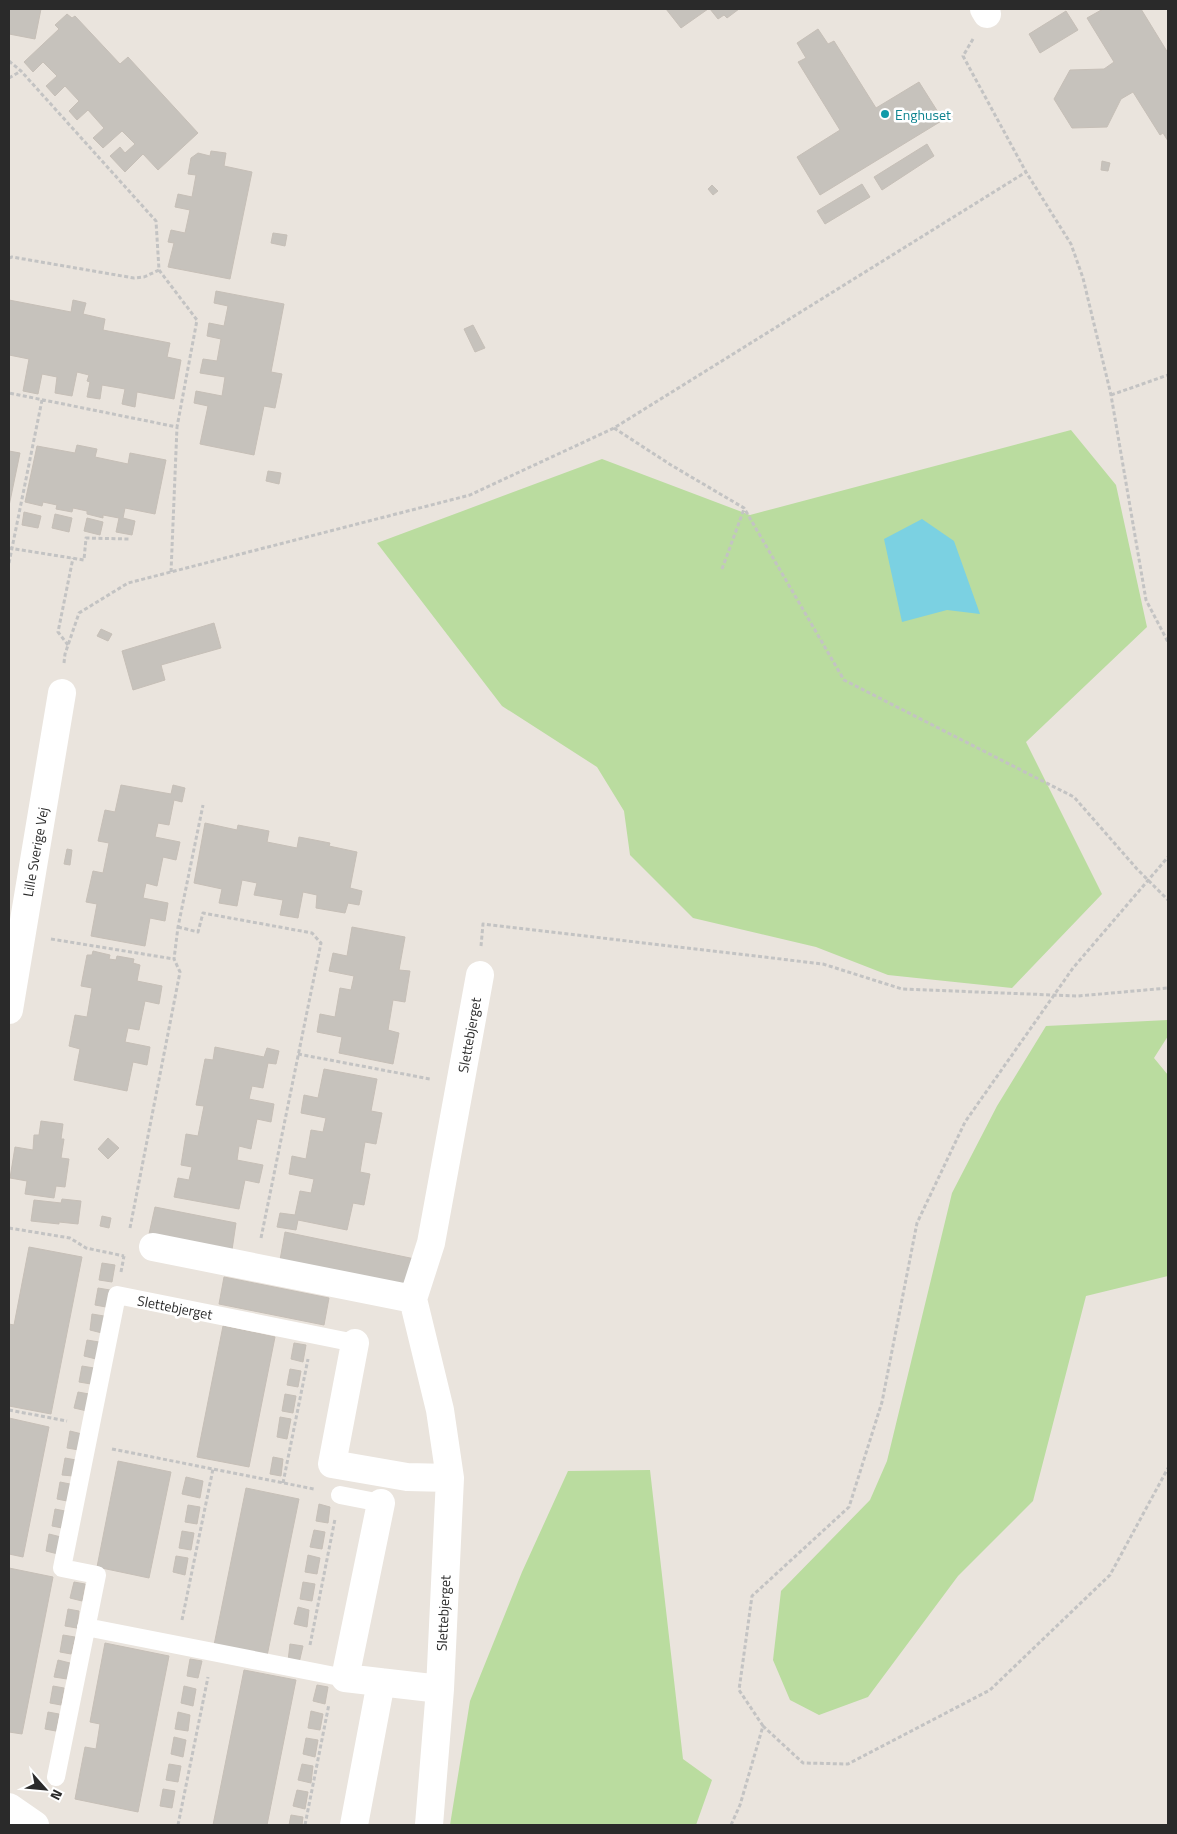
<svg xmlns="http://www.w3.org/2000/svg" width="1177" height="1834" font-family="'Titillium Web',sans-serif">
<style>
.green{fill:#badc9f}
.water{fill:#7bd1e2}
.building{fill:#c6c2bc;stroke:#c6bfb7}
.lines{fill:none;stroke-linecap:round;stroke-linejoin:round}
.path{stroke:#c3c3c3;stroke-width:3;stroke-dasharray:4 2.5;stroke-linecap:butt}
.lane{stroke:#fff;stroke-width:18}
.street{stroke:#fff;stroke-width:28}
.culture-dot{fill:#0f9aa8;stroke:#fff;stroke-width:2}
.labels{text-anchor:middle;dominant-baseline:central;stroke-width:5;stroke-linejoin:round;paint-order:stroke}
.culture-label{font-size:14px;fill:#0d838f;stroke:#fff;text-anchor:start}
.street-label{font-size:14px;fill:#2a2a2a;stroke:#fff}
</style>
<rect width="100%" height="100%" fill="#eae4dd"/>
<path class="green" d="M1071 430 1116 485 1147 627 1026 742 1102 894 1012 988 888 975 816 947 693 918 630 855 624 811 597 767 502 706 377 543 602 459 750 515Z
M1168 1020V1036L1154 1058 1168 1075V1276L1086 1296 1033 1501 958 1576 868 1697 819 1715 790 1700 773 1660 781 1591 870 1500 887 1461 952 1193 997 1106 1046 1026Z
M650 1470 683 1759 712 1780 696 1825H450L470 1701 522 1572 568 1471Z"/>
<path class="water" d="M922 519 954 541 980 614 947 610 902 622 884 539Z"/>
<path class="building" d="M9 9H41L35 39 9 34Z
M666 9H708L681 28Z
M710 9H739L727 18 724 15 718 19Z
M1103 9H1141L1168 53V141L1163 133 1160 135 1133 92 1121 99 1107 127 1072 128 1054 99 1070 70 1104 69 1114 62 1087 18Z
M1066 11 1078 30 1040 53 1029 34Z
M67 14 72 18 75 16 120 64 128 57 198 133 158 170 143 154 125 172 110 156 120 147 125 153 135 144 122 131 103 148 93 138 104 128 88 110 77 120 69 111 79 101 65 86 55 96 46 86 57 76 43 62 33 72 24 62 59 29 55 25Z
M818 29 828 44 834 41 876 108 919 82 943 120 820 195 797 157 840 130 798 62 806 58 797 43Z
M927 144 934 156 882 190 874 177Z
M211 151 226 153 224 166 252 172 230 279 168 267 174 243 168 242 171 230 185 233 190 210 175 207 178 194 192 197 196 175 188 174 191 158 198 153 210 156Z
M1102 161 1110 163 1108 171 1101 170Z
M862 184 870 197 825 224 817 211Z
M712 185 718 191 713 195 708 189Z
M273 233 287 235 285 246 271 243Z
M216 291 284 304 271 372 282 374 275 408 264 406 254 455 200 444 208 406 194 403 196 391 222 396 225 377 200 373 203 359 217 361 221 339 207 336 209 323 224 326 228 306 214 303Z
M9 300 71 312 73 300 86 303 83 314 105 319 103 330 170 343 167 357 181 360 174 399 137 392 135 407 122 404 125 389 102 385 100 399 87 397 90 382 87 381 89 375 77 372 72 396 55 393 57 377 42 374 38 394 23 391 29 359 9 355Z
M473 325 485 348 475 352 464 329Z
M77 445 97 449 95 457 128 464 130 453 166 460 155 514 125 508 123 518 135 521 132 535 116 532 119 518 103 515V518L87 514V511L73 508 72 512 56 509 57 505 43 502 42 506 25 502 37 446 75 453Z
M9 451 20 453 9 506Z
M268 471 281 473 279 484 266 481Z
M24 512 41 516 38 528 22 525Z
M55 514 72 518 69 532 52 528Z
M87 518 103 522 100 535 84 531Z
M214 623 221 648 161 665 165 680 133 690 122 651Z
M101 629 112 634 108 641 97 636Z
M121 785 171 794 173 785 185 788 182 802 174 800 169 825 158 823 155 837 180 842 176 860 163 857 157 886 146 883 143 898 168 903 165 921 150 918 145 946 91 936 97 904 86 902 93 871 103 873 109 843 98 841 105 810 115 812Z
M205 823 237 830 238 825 269 831 267 842 297 848 299 837 330 843 329 846 357 852 350 888 362 891 359 905 348 903 345 913 316 908 317 895 303 892 298 918 280 915 283 900 254 895 257 883 242 880 237 906 219 903 222 889 194 883Z
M67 849 72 850 70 865 64 864Z
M352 927 405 937 399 970 410 971 405 1002 393 1000 388 1030 399 1033 393 1064 339 1053 342 1037 317 1032 320 1014 335 1017 340 988 351 990 354 976 329 971 333 953 347 956Z
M93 951 110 955 109 959 116 960 117 956 134 959 133 963 140 965 137 981 162 986 159 1004 145 1001 139 1030 128 1028 125 1042 150 1047 147 1065 133 1062 127 1091 74 1080 80 1049 69 1046 75 1015 87 1017 92 988 81 986 87 955H92Z
M215 1047 264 1057 267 1048 279 1051 276 1064 268 1063 263 1088 252 1086 249 1099 274 1104 271 1122 257 1119 251 1149 239 1146 237 1160 263 1165 259 1183 245 1180 239 1209 174 1197 178 1178 189 1180 192 1167 181 1165 186 1134 198 1136 204 1106 196 1105 205 1059 213 1060Z
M324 1069 377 1079 371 1111 382 1113 376 1144 365 1142 360 1172 370 1174 364 1205 353 1203 347 1230 298 1220 296 1230 277 1227 280 1213 295 1215 300 1191 311 1193 314 1179 289 1174 292 1156 306 1159 311 1130 323 1132 326 1118 301 1113 304 1095 318 1098Z
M41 1121 63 1124 61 1139H64L61 1158 69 1159 65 1187 56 1186 54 1198 25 1194 27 1181 10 1178 15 1147 33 1150 34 1135H39Z
M108 1138 119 1148 108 1159 98 1149Z
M62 1199 81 1201 78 1224 59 1222V1224L31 1221 34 1200 61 1203Z
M155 1207 236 1223 232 1250 149 1234Z
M102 1216 111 1218 109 1228 100 1226Z
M285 1232 415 1259 410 1286 280 1260Z
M29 1247 82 1257 51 1414 9 1406V1324L14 1325Z
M102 1263 115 1265 112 1282 99 1280Z
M224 1277 329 1298 324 1325 219 1304Z
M98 1288 110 1290 106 1307 95 1305Z
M92 1314 104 1316 102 1333 90 1330Z
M223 1326 275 1337 249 1467 197 1457Z
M87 1340 99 1342 96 1359 84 1356Z
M294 1343 306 1345 303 1362 291 1359Z
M82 1366 94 1368 91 1384 79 1382Z
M290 1369 301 1371 298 1387 287 1385Z
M78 1392 89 1394 87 1411 74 1408Z
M285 1394 296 1396 293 1413 282 1411Z
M280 1417 291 1419 287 1439 277 1437Z
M9 1418 49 1427 23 1557 9 1554Z
M70 1431 82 1434 79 1450 67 1448Z
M273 1457 283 1459 281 1476 270 1474Z
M65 1458 76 1460 73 1476 62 1475Z
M118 1461 171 1472 149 1578 97 1567Z
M186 1477 203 1481 200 1498 182 1494Z
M60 1482 70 1484 67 1501 57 1499Z
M246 1488 299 1499 267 1656 214 1645Z
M319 1504 330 1507 328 1523 316 1521Z
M188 1505 200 1507 197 1524 185 1522Z
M55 1509 65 1511 62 1528 52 1526Z
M314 1530 325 1532 322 1549 310 1547Z
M182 1531 194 1533 191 1550 179 1548Z
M49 1534 61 1537 58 1554 46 1551Z
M308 1555 320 1558 317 1574 305 1572Z
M176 1556 188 1558 185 1575 173 1572Z
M9 1568 53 1577 22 1734 9 1732Z
M74 1582 85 1584 82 1601 70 1598Z
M303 1582 315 1584 312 1601 300 1599Z
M298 1607 309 1610 307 1627 294 1624Z
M68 1609 79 1611 77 1628 65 1626Z
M63 1635 75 1637 71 1654 60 1652Z
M105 1643 169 1656 138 1812 75 1799 85 1747 96 1749 100 1724 90 1722Z
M290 1644 303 1646 299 1663 288 1661Z
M190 1659 202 1661 198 1678 187 1676Z
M58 1660 70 1663 67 1679 54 1677Z
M244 1670 296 1680 267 1825H213Z
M317 1685 328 1687 325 1704 313 1701Z
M53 1686 64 1688 61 1705 50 1703Z
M184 1686 196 1689 193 1706 181 1703Z
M311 1711 323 1714 320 1730 308 1728Z
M48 1712 59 1714 56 1731 45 1729Z
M178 1712 190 1715 188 1731 175 1729Z
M174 1737 186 1740 183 1757 171 1754Z
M306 1738 318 1740 315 1757 303 1754Z
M169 1764 181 1766 178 1782 166 1780Z
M302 1764 313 1766 311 1783 298 1780Z
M163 1789 175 1791 172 1808 160 1806Z
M297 1790 308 1792 305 1809 293 1806Z
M291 1815 303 1817 302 1825H289Z"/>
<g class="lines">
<path class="path" d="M973 39 963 56 1026 172 1071 244 1083 278 1111 395 1146 600 1168 642
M9 61 21 71 156 221 159 270 197 320 177 427 9 393
M9 78 21 71
M9 258 12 257 134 278 144 277 159 270
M1111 395 1168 375
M614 428 671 465 744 508 844 680 1074 797 1137 869 1168 900
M9 548 84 560 86 538 129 539
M9 563 42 400
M722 569 744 509
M171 572 177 427
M68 645 58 632 73 558
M64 663 65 654 79 613 128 583 470 495 614 428 1026 172
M178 927 198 932 203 913 312 933 321 943 261 1238
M51 939 174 959
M481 946 483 924 823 964 902 989 1078 996 1168 988
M298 1054 430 1079
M9 1228 70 1238 86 1248 124 1256
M130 1228 180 972 174 959 178 927 203 805
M121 1272 124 1256
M9 1410 67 1421
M112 1449 314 1489
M283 1483 308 1359
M182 1620 213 1469
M310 1645 335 1519
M763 1726 739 1690 752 1596 849 1507 882 1402 917 1223 965 1122 1073 968 1168 857
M178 1825 208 1677
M305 1825 329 1704
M731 1825 740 1805 763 1726 803 1763 848 1764 990 1690 1110 1575 1168 1468"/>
<path class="lane" d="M340 1495 381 1503
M86 1627 345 1678
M56 1777 97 1575 62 1568 117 1295 355 1343"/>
<path class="street" d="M984 9 987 14
M9 1010 62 693
M153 1247 413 1299
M355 1343 332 1464 407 1477 450 1478
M381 1503 345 1678 440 1689
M9 1807 35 1825
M354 1825 381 1682
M429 1825 440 1689 450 1478 440 1410 413 1299 431 1243 480 975"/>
</g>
<circle class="culture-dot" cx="885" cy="114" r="5"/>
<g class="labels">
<g class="culture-label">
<text x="895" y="114">Enghuset</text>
</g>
<g class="street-label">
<text transform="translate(35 852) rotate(-80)">Lille Sverige Vej</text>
<text transform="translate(469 1035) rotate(-80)">Slettebjerget</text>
<text transform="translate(175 1307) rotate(11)">Slettebjerget</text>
<text transform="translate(443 1613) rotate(-87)">Slettebjerget</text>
</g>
</g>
<rect width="1177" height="1834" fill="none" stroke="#2a2a2a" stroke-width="20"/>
<g transform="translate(45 1789) rotate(117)" stroke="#ffffff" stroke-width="4" paint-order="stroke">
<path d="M0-4L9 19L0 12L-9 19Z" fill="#2a2a2a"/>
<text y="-8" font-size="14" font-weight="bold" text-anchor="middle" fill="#2a2a2a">N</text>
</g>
</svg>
